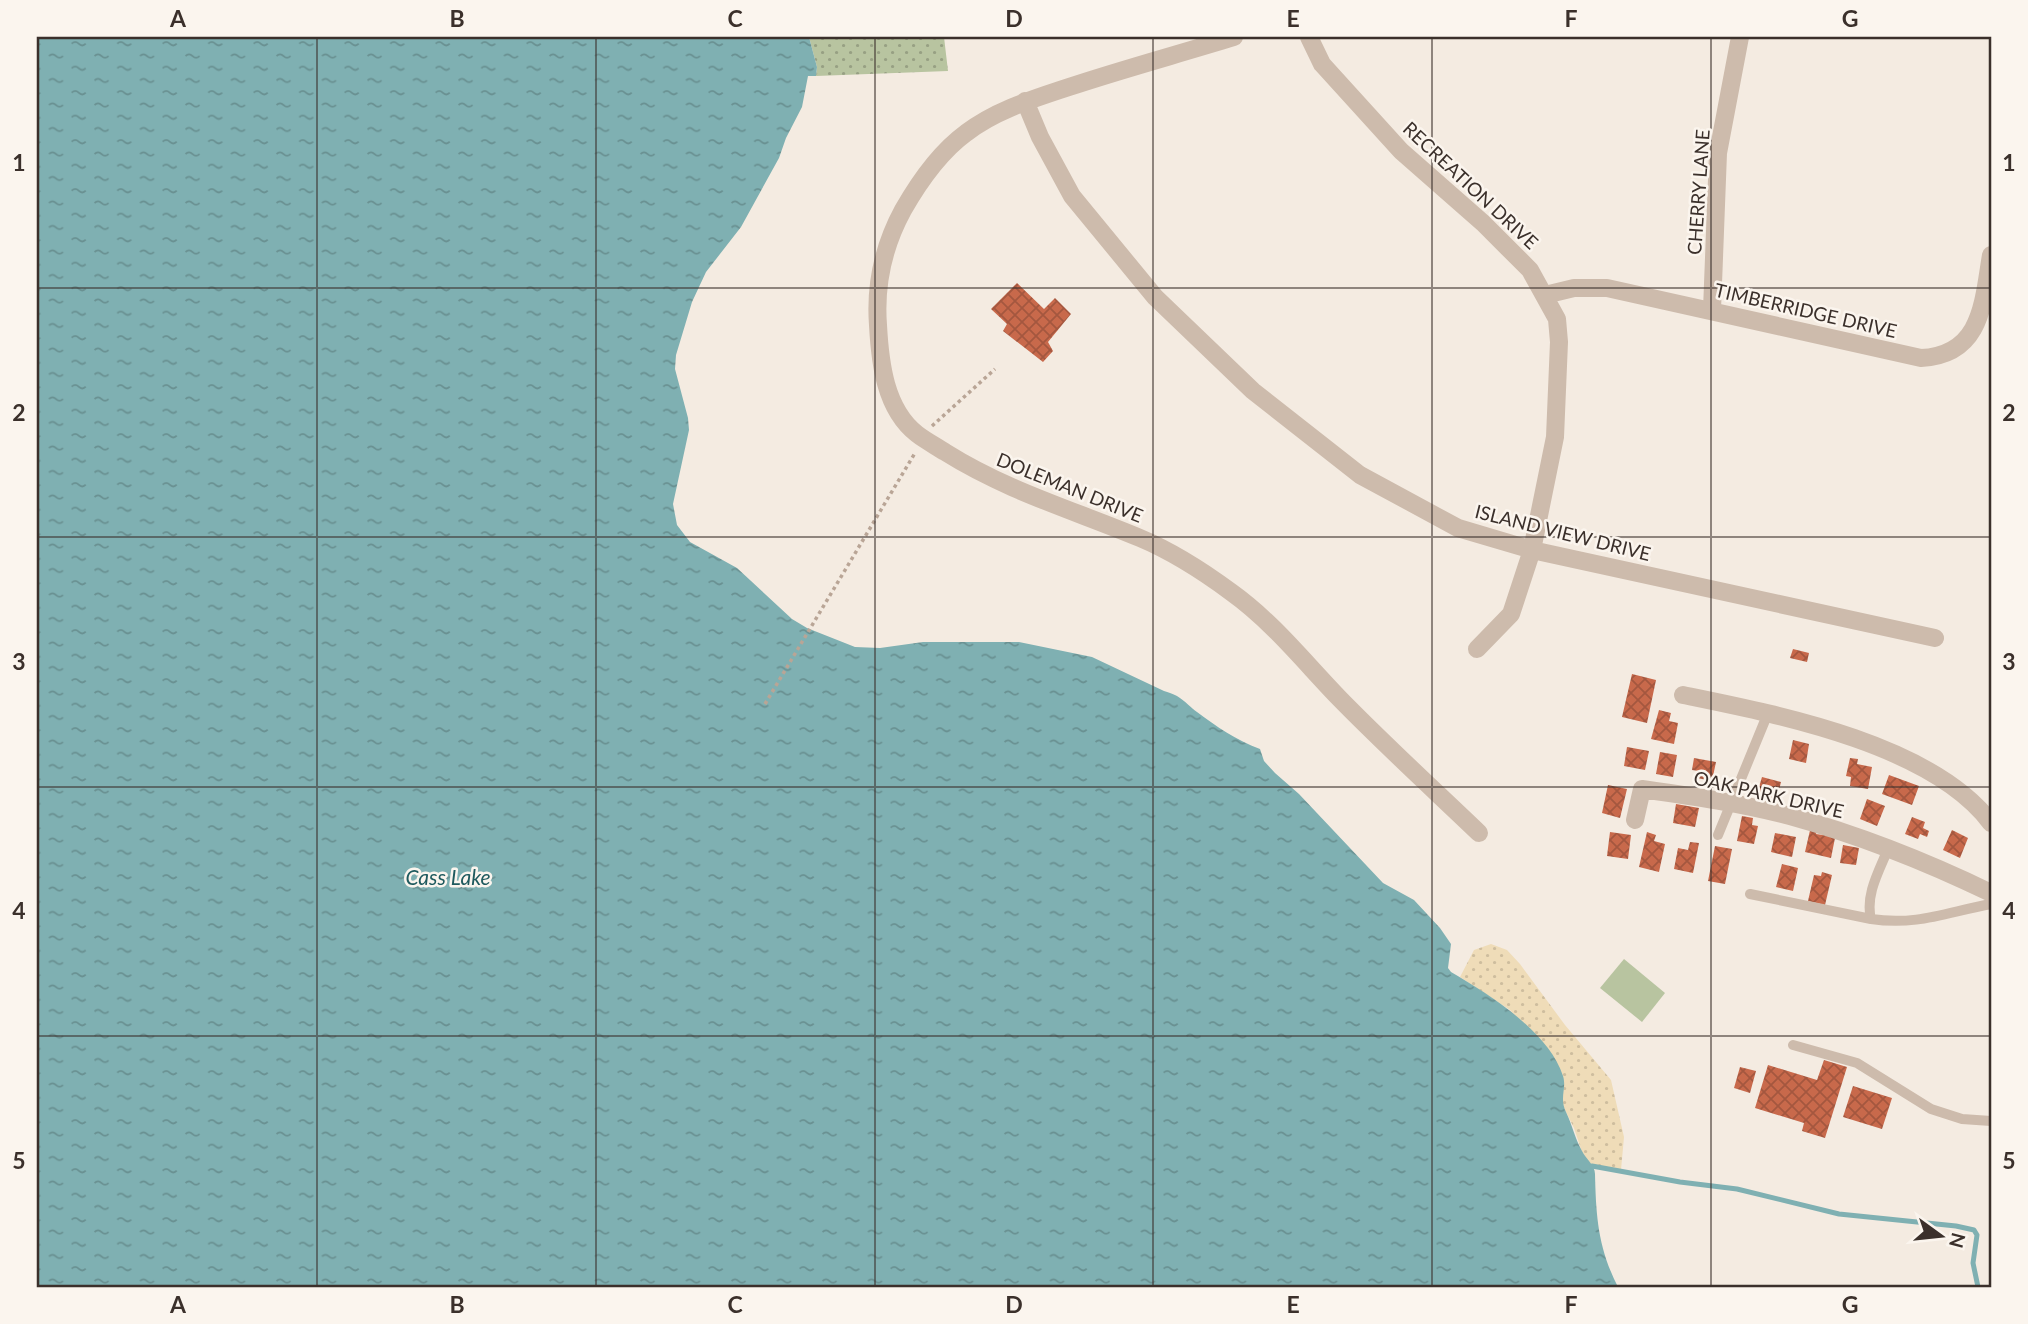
<svg xmlns="http://www.w3.org/2000/svg" width="2028" height="1324" font-family="Lato,sans-serif">
<style>
.grass{fill:#b8c4a0}
.sand{fill:url(#sand-dots)}
.park{fill:url(#park-dots)}
.water{fill:url(#water-ripples)}
.lines{fill:none;stroke-linecap:round;stroke-linejoin:round}
.stream{stroke:#7fb0b2;stroke-width:5}
.building{fill:url(#building-cross-hatch)}
.path{stroke:#b9a596;stroke-width:3.5;stroke-dasharray:3.5 3.5;stroke-linecap:butt}
.service{stroke:#cdbbac;stroke-width:10}
.minor{stroke:#cdbbac;stroke-width:18}
.grid{fill:none;stroke:#3b302b;stroke-width:2;stroke-opacity:0.55}
.labels{text-anchor:middle;dominant-baseline:central;stroke-width:5;stroke-linejoin:round;paint-order:stroke}
.street-label{font-size:19px;fill:#3b302b;stroke:#fbf5ee}
.water-label{font-size:21px;font-style:italic;fill:#1f5a5e;stroke:#fbf5ee}
.neatline{fill:none;stroke:#3b302b;stroke-width:2.5}
.grid-label{font-size:23px;text-anchor:middle;font-weight:bold;fill:#3b302b}
</style>
<defs>
<pattern id="sand-dots" width="8" height="8" patternUnits="userSpaceOnUse" patternTransform="scale(1.75)"><rect width="8" height="8" fill="#efdcb8"/><path d="M2 2h.1M6 6h.1" fill="none" stroke="#cebd9e" stroke-width="1.8" stroke-linecap="round"/></pattern>
<pattern id="park-dots" width="8" height="8" patternUnits="userSpaceOnUse" patternTransform="scale(1.75)"><rect width="8" height="8" fill="#b8c4a0"/><path d="M2 2h.1M6 6h.1" fill="none" stroke="#97a083" stroke-width="1.8" stroke-linecap="round"/></pattern>
<pattern id="water-ripples" width="26" height="14" patternUnits="userSpaceOnUse" patternTransform="scale(1.75)"><rect width="26" height="14" fill="#7fb0b2"/><path d="M2 4q2-2 4 0t4 0M15 11q2-2 4 0t4 0" fill="none" stroke="#699091"/></pattern>
<pattern id="building-cross-hatch" width="8" height="8" patternUnits="userSpaceOnUse" patternTransform="scale(1.75)"><rect width="8" height="8" fill="#c8694b"/><path d="M0 0l8 8M0 8l8-8" fill="none" stroke="#a4573f"/></pattern>
</defs>
<rect width="100%" height="100%" fill="#f4ebe1"/>
<path class="grass" d="M1624 959 1665 993 1642 1022 1600 988Z"/>
<path class="sand" d="M1491 944 1507 950 1520 964 1565 1025 1611 1080 1624 1137 1621 1170 1592 1166 1582 1152 1574 1128 1562 1104 1564 1083 1549 1052 1510 1010 1460 977 1474 950Z"/>
<path class="park" d="M809 37H944L948 71 816 76 817 67Z"/>
<path class="water" d="M37 37H809L817 67 816 76H808L802 107 786 138 779 158 741 227 706 272 692 302 676 355 675 369 688 418 689 430 673 504 677 525 690 542 737 568 792 619 807 628 855 647 880 648 923 642H1019L1092 657 1164 691C1182 696 1184 702 1197 712 1217 727 1236 740 1260 749L1264 761 1275 773 1299 794 1383 883 1414 900 1440 928 1451 944 1448 968 1451 972C1489 994 1549 1032 1563 1076 1567 1089 1559 1097 1566 1112 1572 1124 1575 1139 1582 1151 1586 1159 1595 1165 1595 1174 1596 1216 1598 1248 1618 1287H37Z"/>
<g class="lines">
<path class="stream" d="M1592 1166 1680 1182 1737 1189 1839 1214 1956 1226 1974 1230 1977 1235 1973 1263 1978 1287"/>
</g>
<path class="building" d="M1017 283 1044 309 1055 298 1071 314 1048 342 1053 351 1043 362 1003 331 1007 324 991 309Z
M1793 649 1809 653 1807 662 1790 658Z
M1632 674 1656 680 1647 723 1622 717Z
M1659 710 1671 713 1669 721 1678 723 1674 744 1651 739Z
M1793 740 1809 744 1806 763 1789 759Z
M1627 747 1649 751 1645 770 1624 766Z
M1660 752 1677 755 1673 777 1656 774Z
M1694 758 1716 762 1712 781 1697 778 1699 771 1692 770Z
M1850 758 1858 759 1857 764 1872 767 1868 789 1850 786 1851 777 1846 776Z
M1889 775 1919 786 1912 805 1882 794Z
M1762 777 1781 782 1776 802 1756 797Z
M1608 785 1627 789 1620 818 1602 813Z
M1867 799 1885 806 1877 826 1860 819Z
M1676 804 1699 808 1695 827 1673 823Z
M1742 816 1753 818 1752 825 1758 826 1754 844 1737 841Z
M1912 817 1925 822 1923 828 1929 831 1927 837 1920 834 1918 839 1905 834Z
M1811 826 1818 828 1816 834 1823 835 1824 830 1835 838 1831 858 1805 852Z
M1952 830 1968 838 1960 858 1943 850Z
M1610 832 1631 835 1628 859 1607 856Z
M1647 832 1656 835 1654 841 1665 844 1659 872 1639 867Z
M1775 833 1796 837 1792 857 1771 852Z
M1690 842 1699 843 1693 873 1674 869 1678 848 1688 850Z
M1843 845 1859 848 1856 865 1840 863Z
M1715 846 1732 849 1725 884 1708 881Z
M1782 864 1798 868 1793 891 1776 887Z
M1822 872 1832 875 1825 905 1808 901 1814 875 1821 876Z
M1824 1060 1847 1067 1825 1138 1802 1131 1804 1123 1755 1108 1768 1065 1817 1080Z
M1740 1067 1756 1071 1750 1093 1734 1088Z
M1853 1086 1892 1098 1882 1129 1843 1117Z"/>
<g class="lines">
<path class="path" d="M932 426 995 369
M765 704 915 453"/>
<path class="service" d="M1718 835 1768 713
M1888 849C1879 871 1865 895 1871 919 1917 926 1947 912 1991 904
M1750 894 1871 919
M1793 1045 1857 1063 1931 1109 1962 1119 1991 1121"/>
<path class="minor" d="M1234 37C1179 54 1123 69 1069 87 1033 99 996 110 966 133 940 152 919 182 903 210 884 245 875 285 878 325 880 363 885 409 917 434 926 441 936 446 945 452 1007 491 1073 510 1140 538 1171 551 1204 572 1231 592 1273 622 1305 663 1340 699 1385 745 1433 789 1479 833
M1309 37 1322 64 1401 151 1483 223 1530 270 1557 319 1559 342 1555 437 1532 550 1511 614 1477 649
M1025 101 1040 137 1072 196 1155 297 1253 391 1360 475 1458 528 1532 550 1935 638
M1545 295 1574 288H1607L1921 358C1982 355 1983 303 1991 255
M1712 310 1718 153 1740 37
M1683 695C1776 714 1932 744 1991 823
M1635 820 1642 789C1691 796 1741 803 1790 816 1859 835 1927 862 1991 893"/>
</g>
<path class="grid" d="M317 37V1287M596 37V1287M875 37V1287M1153 37V1287M1432 37V1287M1711 37V1287M37 288H1991M37 537H1991M37 787H1991M37 1036H1991"/>
<g class="labels">
<g class="street-label">
<text transform="translate(1471 185) rotate(43)">RECREATION DRIVE</text>
<text transform="translate(1698 192) rotate(-86)">CHERRY LANE</text>
<text transform="translate(1806 310) rotate(13)">TIMBERRIDGE DRIVE</text>
<text transform="translate(1070 487) rotate(22)">DOLEMAN DRIVE</text>
<text transform="translate(1563 532) rotate(14)">ISLAND VIEW DRIVE</text>
<text transform="translate(1769 794) rotate(13)">OAK PARK DRIVE</text>
</g>
<g class="water-label">
<text x="448" y="876">Cass Lake</text>
</g>
</g>
<rect width="2028" height="1324" fill="none" stroke="#fbf5ee" stroke-width="77"/>
<g transform="translate(1941 1236) rotate(105)" stroke="#fbf5ee" stroke-width="5" paint-order="stroke">
<path d="M0-5L12 26L0 18L-12 26Z" fill="#3b302b"/>
<text y="-10" font-size="19" font-weight="bold" text-anchor="middle" fill="#3b302b">N</text>
</g>
<rect x="38" y="38" width="1952" height="1248" class="neatline"/>
<g class="grid-label">
<text x="178" y="27">A</text>
<text x="457" y="27">B</text>
<text x="735" y="27">C</text>
<text x="1014" y="27">D</text>
<text x="1293" y="27">E</text>
<text x="1571" y="27">F</text>
<text x="1850" y="27">G</text>
<text x="19" y="171">1</text>
<text x="2009" y="171">1</text>
<text x="19" y="421">2</text>
<text x="2009" y="421">2</text>
<text x="19" y="670">3</text>
<text x="2009" y="670">3</text>
<text x="19" y="919">4</text>
<text x="2009" y="919">4</text>
<text x="19" y="1169">5</text>
<text x="2009" y="1169">5</text>
<text x="178" y="1313">A</text>
<text x="457" y="1313">B</text>
<text x="735" y="1313">C</text>
<text x="1014" y="1313">D</text>
<text x="1293" y="1313">E</text>
<text x="1571" y="1313">F</text>
<text x="1850" y="1313">G</text>
</g>
</svg>
